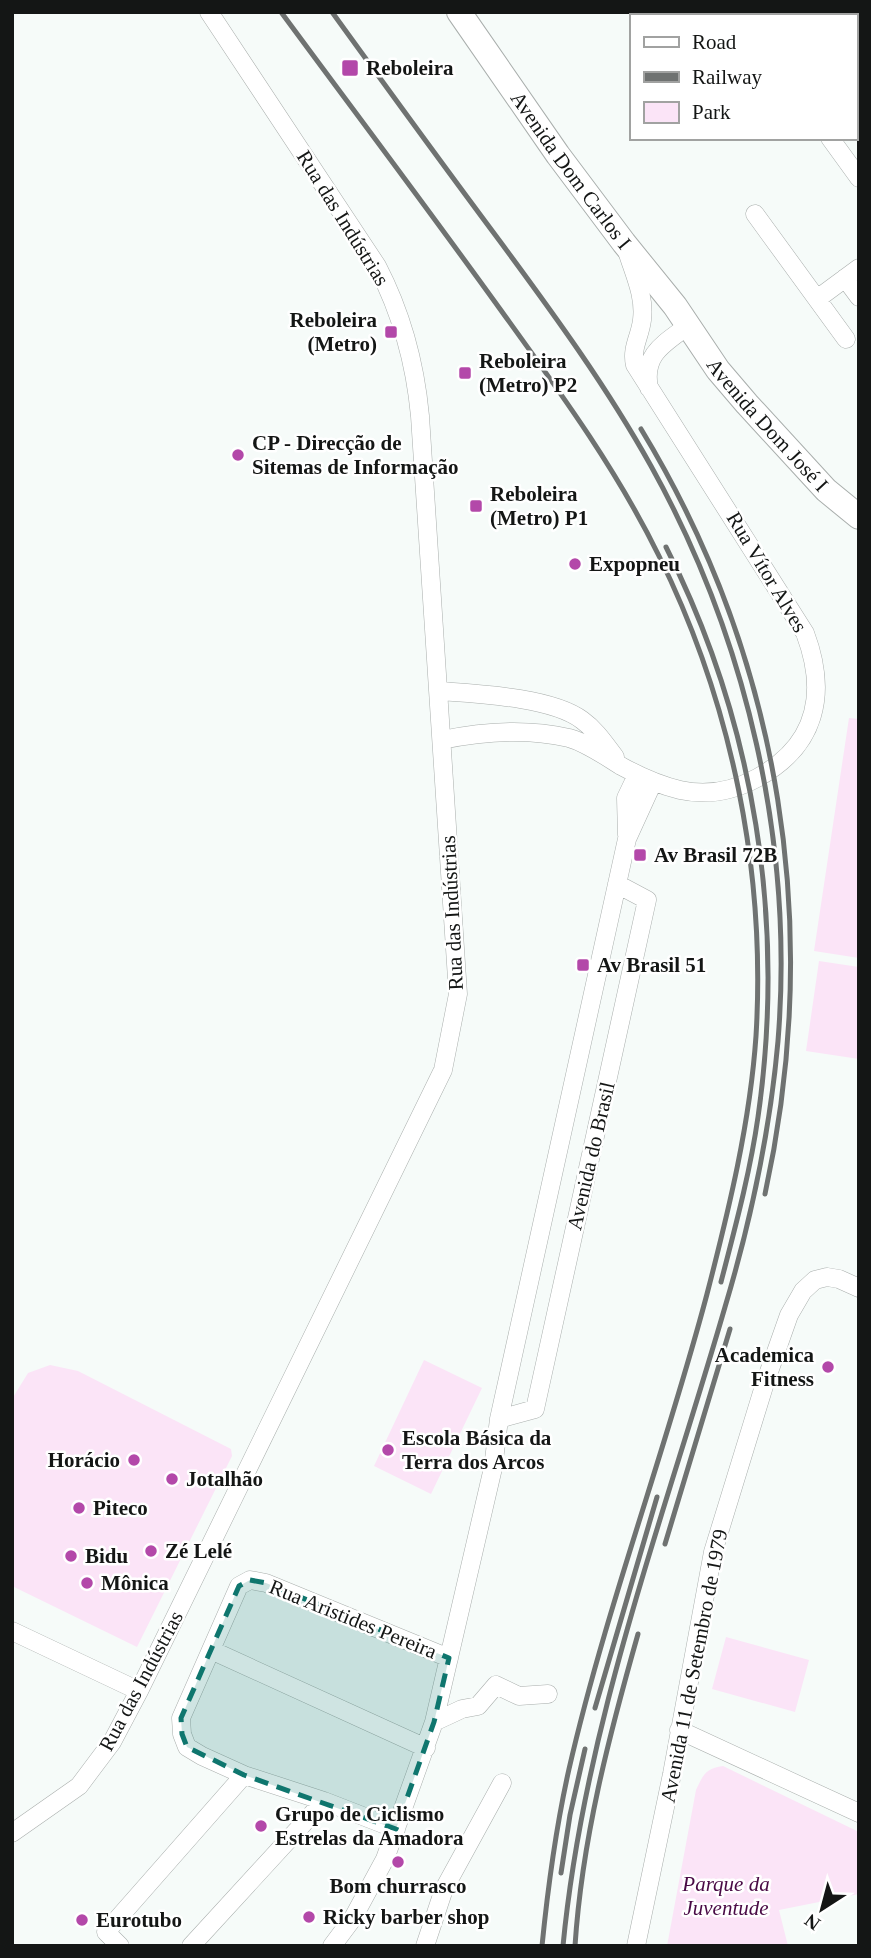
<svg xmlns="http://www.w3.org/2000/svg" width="871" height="1958" font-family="Georgia,serif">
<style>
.green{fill:#fbe4f7}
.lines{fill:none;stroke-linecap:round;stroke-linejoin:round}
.street-casing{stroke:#a9aeac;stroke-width:19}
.secondary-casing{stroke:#a9aeac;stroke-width:26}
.street{stroke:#fff;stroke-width:18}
.secondary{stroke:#fff;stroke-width:24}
.rail{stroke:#6f7271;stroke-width:5}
.marked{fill:#0f766e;fill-opacity:0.2;stroke:#0f766e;stroke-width:5;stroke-dasharray:14 9;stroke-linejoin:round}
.poi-dot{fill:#b348a9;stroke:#fff;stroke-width:2.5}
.labels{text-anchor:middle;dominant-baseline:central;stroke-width:5;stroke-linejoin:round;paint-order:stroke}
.poi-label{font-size:21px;font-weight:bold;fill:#141615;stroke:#fff;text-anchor:start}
.street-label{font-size:21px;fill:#141615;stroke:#fff}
.park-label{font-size:21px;font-style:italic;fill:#490a45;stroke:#fff}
</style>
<rect width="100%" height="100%" fill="#f6fbf9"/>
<path class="green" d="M849 718 859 719V958L814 951Z
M819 961 859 967V1059L806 1051Z
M424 1360 482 1388 431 1494 374 1466Z
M50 1365 78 1371 231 1449 232 1456 137 1647 12 1586V1399L28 1373Z
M726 1637 809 1660 795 1712 712 1689Z
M723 1766 859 1832V1894L779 1910 788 1946H667L696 1790C703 1775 706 1768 723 1766Z"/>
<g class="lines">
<g class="street-casing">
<path id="street" d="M797 12 800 16
M711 16 716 12
M855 90 859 95
M830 138 859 178
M755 214 846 339
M845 278 859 297
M817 299 859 268
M649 388C642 354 665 343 689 325
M438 691C478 694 551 697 582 720 596 730 605 744 615 757
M442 740C484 731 526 728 569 738 587 743 605 756 621 766 639 776 659 785 680 790 707 796 733 791 757 778 816 746 828 694 805 633L635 365C631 348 640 337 642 320 645 297 635 276 628 254
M627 835 626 798 637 775
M499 1419 535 1409 647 900 617 884
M12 1631 139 1691
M211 1650 426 1748
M434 1722 462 1709 478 1706 496 1685 519 1696 548 1694
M679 1730 859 1813
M396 1829 324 1801 244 1775 202 1756 187 1747 182 1734 181 1718 239 1586 250 1580 266 1583 449 1658
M12 1833 79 1786 112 1742 139 1691 443 1070 458 994 420 416C415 362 402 314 377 266L209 12
M120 1946 106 1932 244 1775
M191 1946 324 1801
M332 1946 353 1918 385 1859 434 1722 493 1468 499 1419 627 839 653 782
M425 1946 444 1889 502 1783
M636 1946 672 1774 713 1552 765 1383 789 1315 803 1291 815 1280 827 1277 839 1279 859 1288"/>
</g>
<g class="secondary-casing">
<g id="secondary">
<path id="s1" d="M459 12 558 155 624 243 675 306 718 370 747 404 826 490 859 517"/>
</g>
</g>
<use href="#street" class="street"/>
<use href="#secondary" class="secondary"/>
<path class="rail" d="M281 12C354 111 428 209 500 309 557 388 616 468 659 556 732 704 766 872 756 1036 750 1123 729 1209 707 1294 665 1453 606 1608 569 1769 556 1827 548 1886 542 1946
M332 12C387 88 443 165 499 240 553 313 607 387 651 466 747 639 794 843 778 1041 770 1131 751 1220 725 1307 664 1518 584 1726 563 1946
M641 429C782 661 823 929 765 1194
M666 547C755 723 786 922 758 1117 750 1173 735 1228 721 1282
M665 1544 730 1329
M595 1708 657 1497
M561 1873 570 1815 585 1749
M575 1946C582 1839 609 1736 638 1634"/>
</g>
<path class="marked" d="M250 1580 266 1583 449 1658 434 1722 396 1829 244 1775 187 1747 182 1734 181 1718 239 1586Z"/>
<g class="poi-dot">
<rect x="341" y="59" width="18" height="18" rx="3.5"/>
<rect x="384" y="325" width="14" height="14" rx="3.5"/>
<rect x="458" y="366" width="14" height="14" rx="3.5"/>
<circle cx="238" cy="455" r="7"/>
<rect x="469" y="499" width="14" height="14" rx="3.5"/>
<circle cx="575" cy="564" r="7"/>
<rect x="633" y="848" width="14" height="14" rx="3.5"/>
<rect x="576" y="958" width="14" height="14" rx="3.5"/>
<circle cx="828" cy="1367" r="7"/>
<circle cx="388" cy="1450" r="7"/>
<circle cx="134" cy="1460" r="7"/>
<circle cx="172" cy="1479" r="7"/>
<circle cx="79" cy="1508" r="7"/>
<circle cx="151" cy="1551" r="7"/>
<circle cx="71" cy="1556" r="7"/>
<circle cx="87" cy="1583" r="7"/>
<circle cx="261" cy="1826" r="7"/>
<circle cx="398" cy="1862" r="7"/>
<circle cx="309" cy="1917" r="7"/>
<circle cx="82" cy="1920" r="7"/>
</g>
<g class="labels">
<g class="poi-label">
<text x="366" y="68">Reboleira</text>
<text x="377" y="320" text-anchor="end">Reboleira<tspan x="377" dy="24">(Metro)</tspan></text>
<text x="479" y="361">Reboleira<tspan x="479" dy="24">(Metro) P2</tspan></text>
<text x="252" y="443">CP - Direcção de<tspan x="252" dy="24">Sitemas de Informação</tspan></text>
<text x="490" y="494">Reboleira<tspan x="490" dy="24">(Metro) P1</tspan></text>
<text x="589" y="564">Expopneu</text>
<text x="654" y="855">Av Brasil 72B</text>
<text x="597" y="965">Av Brasil 51</text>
<text x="814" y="1355" text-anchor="end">Academica<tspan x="814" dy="24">Fitness</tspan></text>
<text x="402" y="1438">Escola Básica da<tspan x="402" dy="24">Terra dos Arcos</tspan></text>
<text x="120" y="1460" text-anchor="end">Horácio</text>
<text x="186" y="1479">Jotalhão</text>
<text x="93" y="1508">Piteco</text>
<text x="165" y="1551">Zé Lelé</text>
<text x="85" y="1556">Bidu</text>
<text x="101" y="1583">Mônica</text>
<text x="275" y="1814">Grupo de Ciclismo<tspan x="275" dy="24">Estrelas da Amadora</tspan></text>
<text x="398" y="1886" text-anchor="middle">Bom churrasco</text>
<text x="323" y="1917">Ricky barber shop</text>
<text x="96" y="1920">Eurotubo</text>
</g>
<g class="street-label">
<text stroke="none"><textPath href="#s1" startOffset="194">Avenida Dom Carlos I</textPath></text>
<text transform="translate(343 218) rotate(58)">Rua das Indústrias</text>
<text stroke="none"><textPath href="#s1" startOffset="516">Avenida Dom José I</textPath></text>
<text transform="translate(767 572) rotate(59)">Rua Vítor Alves</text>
<text transform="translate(452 913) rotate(-93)">Rua das Indústrias</text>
<text transform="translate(591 1156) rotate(-77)">Avenida do Brasil</text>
<text transform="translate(353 1619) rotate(22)">Rua Aristides Pereira</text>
<text transform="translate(694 1666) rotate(-79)">Avenida 11 de Setembro de 1979</text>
<text transform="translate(141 1681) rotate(-62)">Rua das Indústrias</text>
</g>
<g class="park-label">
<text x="726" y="1884">Parque da<tspan x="726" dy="24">Juventude</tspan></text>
</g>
</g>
<rect width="871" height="1958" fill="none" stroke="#141615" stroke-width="28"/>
<rect x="630" y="14" width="228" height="126" fill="#ffffff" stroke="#a1a2a1" stroke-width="2"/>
<rect x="644" y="37" width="35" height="10" fill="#ffffff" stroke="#a1a2a1" stroke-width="2"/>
<text x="692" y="49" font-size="21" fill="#141615">Road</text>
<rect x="644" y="72" width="35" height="10" fill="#6f7271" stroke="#a1a2a1" stroke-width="2"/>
<text x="692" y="84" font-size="21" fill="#141615">Railway</text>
<rect x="644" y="102" width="35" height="21" fill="#fbe4f7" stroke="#a1a2a1" stroke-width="2"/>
<text x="692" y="119" font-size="21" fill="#141615">Park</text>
<g transform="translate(822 1909) rotate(216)" stroke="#ffffff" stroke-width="5" paint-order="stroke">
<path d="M0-5L12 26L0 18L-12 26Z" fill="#141615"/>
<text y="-10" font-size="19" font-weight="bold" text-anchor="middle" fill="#141615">N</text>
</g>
</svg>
